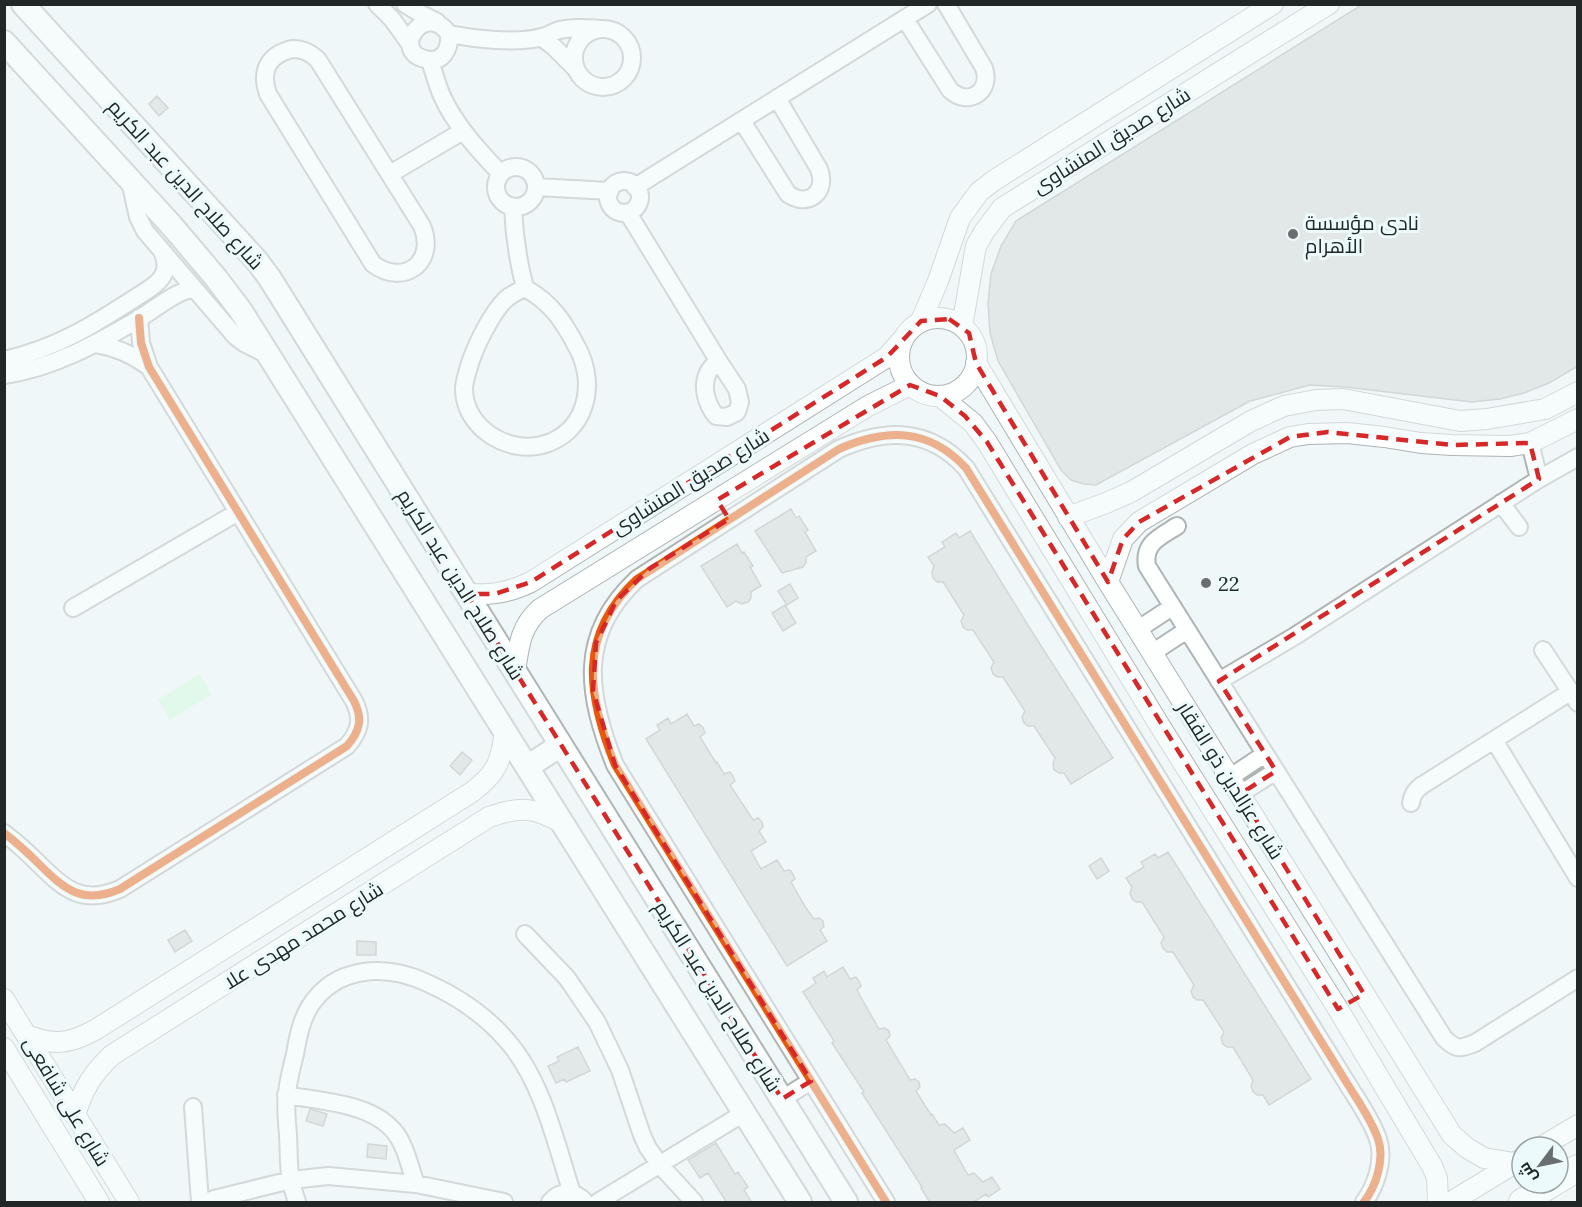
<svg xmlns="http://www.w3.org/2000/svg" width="1582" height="1207" font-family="Lora,Cairo,serif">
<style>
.green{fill:#cefadb}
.building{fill:#d0d5d5;stroke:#abb0b0;stroke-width:1.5}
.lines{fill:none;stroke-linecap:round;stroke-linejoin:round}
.minor-casing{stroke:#afb4b5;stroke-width:20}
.tertiary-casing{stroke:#afb4b5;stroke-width:22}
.secondary-casing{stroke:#afb4b5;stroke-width:26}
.primary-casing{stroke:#afb4b5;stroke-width:28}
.minor{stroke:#fdfefe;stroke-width:16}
.tertiary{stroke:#fdfefe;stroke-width:20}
.secondary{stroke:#fdfefe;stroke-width:22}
.primary{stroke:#fdfefe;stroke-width:26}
.cycleway-casing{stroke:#ecfafb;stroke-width:11}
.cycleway{stroke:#e8590c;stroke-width:8}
.marked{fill:none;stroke:#d62828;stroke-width:4.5;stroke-dasharray:12 8;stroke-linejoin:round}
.poi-dot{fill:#696f70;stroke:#ecfafb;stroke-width:2}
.labels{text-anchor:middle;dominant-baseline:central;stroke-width:6;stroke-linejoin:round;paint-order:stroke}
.street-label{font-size:20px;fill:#212626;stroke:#ecfafb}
.poi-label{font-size:20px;fill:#212626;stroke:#ecfafb;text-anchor:start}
</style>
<rect width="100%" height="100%" fill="#f0f7f8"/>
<path class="green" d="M199 674 212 694 170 720 158 700Z"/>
<path class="building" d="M1363 4H1578V366L1549 383 1524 393 1500 399 1472 402 1345 387 1310 385 1250 401 1096 485 1083 484 1071 480 1061 470 998 361 990 333 988 303 991 274 1001 246 1016 221Z
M157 96 168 108 159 116 149 104Z
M791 509 796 518 799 516 808 530 805 532 816 551 806 557V562L803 567 782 573 755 531Z
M970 531 1029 627 1113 758 1071 784 1064 773H1059L1054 770 1053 764 1055 758 1034 726H1028L1024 723 1022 717 1025 711 1003 677H997L993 674 991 668 994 662 973 630H967L963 627 961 621 964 615 943 582H937L933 578 932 572 934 566 928 557 945 547 942 542 956 533 959 538Z
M737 544 742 553 744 552 753 566 750 567 761 586 751 592V598L748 602 742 604 736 601 727 607 701 566Z
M790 584 798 598 787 605 778 591Z
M785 605 796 623 783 631 772 613Z
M687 714 694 726 699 724 703 728 705 733 700 737 716 763 717 762 724 774 730 772 733 776 735 781 730 785 753 820 758 818 762 822 763 827 759 831 766 842 751 851 761 869 777 860 784 871 790 870 793 874 795 879 791 882 806 908 814 919 819 918 823 921 824 927 820 930 827 941 787 966 646 739 660 730 657 725 668 718 671 724Z
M462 752 472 760 460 775 450 766Z
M1168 852 1311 1079 1269 1105 1263 1095H1257L1253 1092 1251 1086 1253 1080 1233 1047H1227L1223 1044 1221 1038 1224 1032 1203 1000H1197L1193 997 1191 991 1194 985 1173 952H1167L1163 948 1161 943 1164 937 1142 902H1136L1132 899 1130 893 1132 887 1126 878 1144 867 1141 862 1155 854 1158 858Z
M1101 858 1109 871 1097 879 1089 866Z
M185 930 192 941 175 952 168 940Z
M357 941 376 942V955H357Z
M843 967 850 979 856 977 859 981 861 986 857 990 863 1001 879 1029 885 1028 889 1031 890 1036 886 1040 910 1080 915 1079 919 1082 920 1087 916 1091 931 1115 932 1114 939 1125 945 1124 954 1133 963 1128 970 1140 954 1150 968 1175 974 1173 983 1182 992 1177 1000 1189 988 1197 986 1194 972 1203H930L921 1188 922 1187 862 1093 864 1092 832 1043 834 1041 803 992 816 983 813 978 824 971 827 977Z
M578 1047 590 1071 566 1082 564 1079 556 1083 548 1066 559 1061 557 1057Z
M310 1109 327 1114 323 1126 306 1121Z
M716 1143 735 1174 738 1172 748 1187 744 1190 752 1203H727L708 1173 700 1178 688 1160Z
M368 1144 387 1146 386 1159 367 1157Z"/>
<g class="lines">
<g class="minor-casing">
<path id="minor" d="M377 4 392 19 410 44
M405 4 421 14 437 22
M905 19 950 90C968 107 992 92 984 68L946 4
M574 58a29 29 0 1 1 58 0a29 29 0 1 1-58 0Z
M449 34C450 49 443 64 425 59 390 51 425 0 449 34 474 39 517 44 542 37 548 36 553 32 559 30 573 27 587 28 601 29
M541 37 554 47 576 69
M292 49C303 49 310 52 318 60L422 226C437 262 404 287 373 264L268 94C260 71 268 55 292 49Z
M430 61C434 72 437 85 442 96 455 125 479 151 501 174
M742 121 788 194C808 208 828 192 819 169L777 98
M496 187a20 20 0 1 1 40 0a20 20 0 1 1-40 0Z
M390 174 463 131
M130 181 138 217 145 231 235 336 244 343 268 355
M608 197a16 16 0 1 1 32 0a16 16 0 1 1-32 0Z
M536 187 610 191
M635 187 928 4
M513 207C514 235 518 261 525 288 552 303 564 322 578 349 597 386 586 433 542 445 507 454 464 427 464 389 464 381 468 371 470 363 476 345 492 312 506 299 512 294 518 291 525 288
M628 213 718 360 737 389 740 402 737 412 727 417 716 416C707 405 701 387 708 373 710 368 715 364 718 360
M95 344C116 347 132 354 149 367
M4 360C62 347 101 320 149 289 164 279 170 269 162 251
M4 375C53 368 96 344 137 320 155 309 173 293 194 288
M1530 443 1539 479
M1501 503 1519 527
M1177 526C1160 537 1143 543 1147 566L1444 1038C1456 1050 1460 1049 1475 1043L1578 978
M73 608 238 512
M1137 630 1172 607
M1543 650 1578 703
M1152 653 1187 630
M1219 681 1295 636 1539 479 1578 457
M1494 740 1578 878
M1229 778 1265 754
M1240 794 1276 771
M1411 803C1412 795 1415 791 1421 786L1570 692
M4 833C17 843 28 853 39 864 65 890 83 905 120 889L347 746C360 731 363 719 354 701L149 367 141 343 139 318
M525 934 567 978 597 1022 620 1070 642 1135 648 1148 660 1165 694 1202
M286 1095C325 1102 384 1103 402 1144 408 1156 411 1171 416 1184
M782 1099 811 1081
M193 1107 200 1202
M206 1202 214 1199 291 1180 328 1176 416 1184 504 1202
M297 1202C295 1195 292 1188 291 1181 288 1166 289 1150 288 1135 287 1122 285 1107 287 1094 288 1080 292 1067 295 1054 298 1037 301 1021 310 1006 336 966 385 964 425 982 457 996 486 1015 509 1043 543 1083 556 1144 572 1193
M550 1202C560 1190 575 1190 585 1202
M598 1202 744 1113
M886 1202 615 765C587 695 577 635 637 579L839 449C887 428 929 428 966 468L1350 1088C1360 1104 1372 1121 1378 1139 1385 1159 1376 1186 1364 1202"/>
</g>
<g class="tertiary-casing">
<path id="tertiary" d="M899 357a39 39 0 1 1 78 0a39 39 0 1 1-78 0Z
M921 321 938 281 960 218 979 192 993 181 1273 4
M962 326 976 246 984 232 1002 208 1329 4
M976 363 1108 582 1452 1135 1467 1148 1484 1158 1514 1163
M940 396 973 423 987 442 1160 726 1338 1009 1432 1166 1437 1178 1438 1202
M1068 517 1106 503 1131 492 1251 421 1284 406 1316 400 1343 399 1460 421 1487 419 1545 409 1578 392
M1108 582 1123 539 1139 522 1253 454 1290 437 1308 434 1347 433 1384 437 1421 443 1452 445 1510 446 1530 443 1578 419
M467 594C492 595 508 593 531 582L887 357 902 340
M515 671C519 646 520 627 540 609L868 406 910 385
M4 999 129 1202
M27 1035C54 1046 69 1044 95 1030L472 792C497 773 501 762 505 731
M4 1048 99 1202
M75 1115C83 1089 92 1074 112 1055L489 817C520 806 534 807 562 823
M1541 1147 1578 1125
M1451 1202 1520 1160"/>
</g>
<g class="secondary-casing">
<path id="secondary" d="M23 4 257 261 269 277 846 1202
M4 42 172 226 216 278 241 311 800 1202
M527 767 561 745"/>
</g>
<g class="primary-casing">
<path id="primary" d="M1558 1180 1578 1168
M1522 1202 1553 1183"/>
</g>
<use href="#minor" class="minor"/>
<use href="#tertiary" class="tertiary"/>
<use href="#secondary" class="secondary"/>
<use href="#primary" class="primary"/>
<g class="cycleway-casing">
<path id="cycleway" d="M4 833C17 843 28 853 39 864 65 890 83 905 120 889L347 746C360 731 363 719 354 701L149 367 141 343 139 318
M886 1202 615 765C587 695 577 635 637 579L839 449C887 428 929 428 966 468L1350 1088C1360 1104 1372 1121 1378 1139 1385 1159 1376 1186 1364 1202"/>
</g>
<use href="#cycleway" class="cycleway"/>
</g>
<path d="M0 0H1582V1207H0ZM949 319 969 333 976 363 1108 582 1123 539 1139 522 1290 437 1328 432 1452 445 1530 443 1539 479 1219 681 1276 771 1240 794 1364 994 1338 1009 987 442 965 416 940 396 910 385 717 500 729 519 649 569 616 601 596 643 593 691 615 765 811 1081 782 1099 467 594H495L531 582 887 357 921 321Z" fill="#f0f7f8" fill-opacity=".55" fill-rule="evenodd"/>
<path class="marked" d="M949 319 969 333 976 363 1108 582 1123 539 1139 522 1290 437 1328 432 1452 445 1530 443 1539 479 1219 681 1276 771 1240 794 1364 994 1338 1009 987 442 965 416 940 396 910 385 717 500 729 519 649 569 616 601 596 643 593 691 615 765 811 1081 782 1099 467 594H495L531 582 887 357 921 321Z"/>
<g class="poi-dot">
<circle cx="1293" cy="234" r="6"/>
<circle cx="1206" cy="583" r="6"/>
</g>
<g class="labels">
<g class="street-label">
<text transform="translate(1111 140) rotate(-32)">شارع صديق المنشاوى</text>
<text transform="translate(186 184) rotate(48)">شارع صلاح الدين عبد الكريم</text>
<text transform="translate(690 481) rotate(-32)">شارع صديق المنشاوى</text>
<text transform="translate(461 584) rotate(58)">شارع صلاح الدين عبد الكريم</text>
<text transform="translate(1231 780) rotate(58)">شارع عزالدين ذو الفقار</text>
<text transform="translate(303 935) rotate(-32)">شارع محمد مهدى علا</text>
<text transform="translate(718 996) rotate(58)">شارع صلاح الدين عبد الكريم</text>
<text transform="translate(67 1101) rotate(59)">شارع على شافعى</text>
</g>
<g class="poi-label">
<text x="1305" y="222">نادى مؤسسة<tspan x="1305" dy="23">الأهرام</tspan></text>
<text x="1218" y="583">22</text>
</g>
</g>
<rect width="1582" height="1207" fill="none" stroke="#212626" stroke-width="12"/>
<g transform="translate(1540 1165) rotate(238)"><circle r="28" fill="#ecfafb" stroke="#9ba5a6" stroke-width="1.5"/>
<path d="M0-4.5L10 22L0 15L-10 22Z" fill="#696f70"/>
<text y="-9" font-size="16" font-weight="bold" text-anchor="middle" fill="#212626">ش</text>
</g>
</svg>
